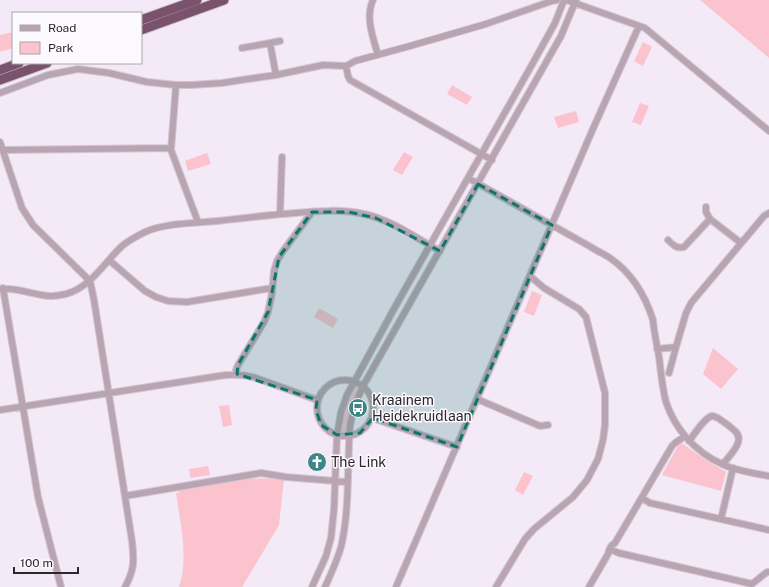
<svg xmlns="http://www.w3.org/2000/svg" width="769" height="587" font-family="'Public Sans',sans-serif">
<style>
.green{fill:#fac3ce}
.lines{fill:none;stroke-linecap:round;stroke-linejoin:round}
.minor-casing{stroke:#d0c7d2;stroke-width:8}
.highway-casing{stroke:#d0c7d2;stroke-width:11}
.minor{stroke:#b9a5b1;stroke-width:6}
.highway{stroke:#7b526c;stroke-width:9}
.marked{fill:#0f766e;fill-opacity:0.2;stroke:#0f766e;stroke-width:3;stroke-dasharray:8 5;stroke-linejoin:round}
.labels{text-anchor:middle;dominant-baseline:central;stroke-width:3;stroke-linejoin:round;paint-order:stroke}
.poi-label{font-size:14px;fill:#2b272c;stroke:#fdfaff;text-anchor:start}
</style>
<rect width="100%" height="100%" fill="#f4eaf7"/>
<path class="green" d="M700 0H769V58Z
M13 32V48L0 52V35Z
M643 42 652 47 643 66 634 61Z
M452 85 472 97 467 105 447 94Z
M640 103 649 106 641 125 632 122Z
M576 111 579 122 558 128 554 117Z
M404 152 413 157 402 175 393 170Z
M207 153 211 164 188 171 185 161Z
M532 291 542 295 534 316 524 312Z
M319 308 338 319 333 328 314 317Z
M713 348 738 369 721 389 703 374Z
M355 385 358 386 360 389 347 432C345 435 343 435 340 433L346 399Z
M229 405 232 425 223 427 219 406Z
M680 442 703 458 726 472 721 491 662 475Z
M208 466 210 475 190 478 189 469Z
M524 472 533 476 523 495 515 490Z
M279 478 284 479 279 525 242 587H179C189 559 180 521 176 493H179L178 489 241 479Z"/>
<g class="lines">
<g class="minor-casing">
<path id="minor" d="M373 0C365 18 373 37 378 55
M566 0 645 28 769 131
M242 48 270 43
M346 66 348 76 350 80 492 160
M276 75 270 43 280 41
M176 85 171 150 198 222
M0 93 48 75 78 69 109 73 147 82 176 85H191L222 83 248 79 276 75 323 65 346 66 355 61 410 46 486 24 552 1 557 0
M0 142 22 208 33 225 90 281
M3 150 171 148
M468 178 591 247C597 251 604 254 610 258 632 273 645 295 653 320 654 333 657 344 659 357 661 372 662 387 666 402 675 429 695 452 722 464 736 471 753 473 769 476
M706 207V212L710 219
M280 214 282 157
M668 240C673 245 677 249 684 247L710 219 741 243
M109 260 145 291 156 297 168 301 187 302 272 288
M90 281 94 300 132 541C134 560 135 569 125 587
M3 288 38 497 61 587
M0 289C14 287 28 293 42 295 50 297 58 296 66 294 91 287 104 263 122 246 128 241 139 235 145 232 164 223 196 223 217 221 243 218 269 215 295 213 318 211 341 209 364 214 392 220 416 238 440 251
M657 349 676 347 686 313 691 303 764 216 769 213
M669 373 676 347
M237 374 236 370 238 365 264 322 268 312 272 293 274 271 277 261 283 251 312 212
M317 408a28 28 0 1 1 56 0a28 28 0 1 1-56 0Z
M477 399 540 426 548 425
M0 410 219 376C232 374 243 374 256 378L317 400
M372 418 457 447
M689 441C694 435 704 418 712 416 715 416 715 417 718 418 724 422 731 427 736 432 745 442 729 456 723 464
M125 496 261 473 286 477 347 482
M642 498 650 503 769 530
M721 519 733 468
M614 551 619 553 752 584
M752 584 767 572H769
M312 587 326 556 331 538 334 509 337 435 341 412 347 395 395 307 534 61 555 23 564 0
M325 587C331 574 337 561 341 547 350 509 347 465 350 426 352 412 357 399 363 386L561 36 576 0
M396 587 592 131 639 26
M496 587 525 539 534 529 573 497 587 480 598 459 603 440 605 425V393L586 317 579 309 544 288 530 276
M589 587 608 554C609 550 610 545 615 543L672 446 675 443 685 436"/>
</g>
<g class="highway-casing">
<path id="highway" d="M141 20 197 0
M141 30 224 0
M0 70 19 63
M0 80 47 63"/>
</g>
<use href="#minor" class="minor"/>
<use href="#highway" class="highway"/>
</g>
<path class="marked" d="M478 184 552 225 457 447 373 418 360 433 337 435 321 425 316 410 317 400 237 374 238 365 268 312 279 257 312 212H349L376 218 440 251Z"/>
<defs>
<g id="bus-disc" transform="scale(1)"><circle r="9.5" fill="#3d8687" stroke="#fdfaff"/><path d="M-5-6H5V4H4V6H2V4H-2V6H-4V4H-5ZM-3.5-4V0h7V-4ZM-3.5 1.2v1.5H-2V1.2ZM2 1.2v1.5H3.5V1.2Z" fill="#fff"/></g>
<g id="church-disc" transform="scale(1)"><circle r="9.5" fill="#3d8687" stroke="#fdfaff"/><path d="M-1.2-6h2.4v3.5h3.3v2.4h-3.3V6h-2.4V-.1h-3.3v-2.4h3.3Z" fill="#fff"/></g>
</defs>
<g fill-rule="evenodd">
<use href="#bus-disc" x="358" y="408"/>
<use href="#church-disc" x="317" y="462"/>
</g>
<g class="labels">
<g class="poi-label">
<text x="372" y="400">Kraainem<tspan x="372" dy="16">Heidekruidlaan</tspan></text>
<text x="331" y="462">The Link</text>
</g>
</g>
<rect x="12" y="12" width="130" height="52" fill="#fdfaff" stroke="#a9a6ab"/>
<rect x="20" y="25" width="20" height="6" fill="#b9a5b1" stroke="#a9a6ab"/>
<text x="48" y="32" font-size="12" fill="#2b272c">Road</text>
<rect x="20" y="42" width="20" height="12" fill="#fac3ce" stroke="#a9a6ab"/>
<text x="48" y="52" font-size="12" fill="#2b272c">Park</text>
<path d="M14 567v6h64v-6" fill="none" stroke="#2b272c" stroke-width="2"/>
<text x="20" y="567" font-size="12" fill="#2b272c" stroke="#fdfaff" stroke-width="3" paint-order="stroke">100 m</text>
</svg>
